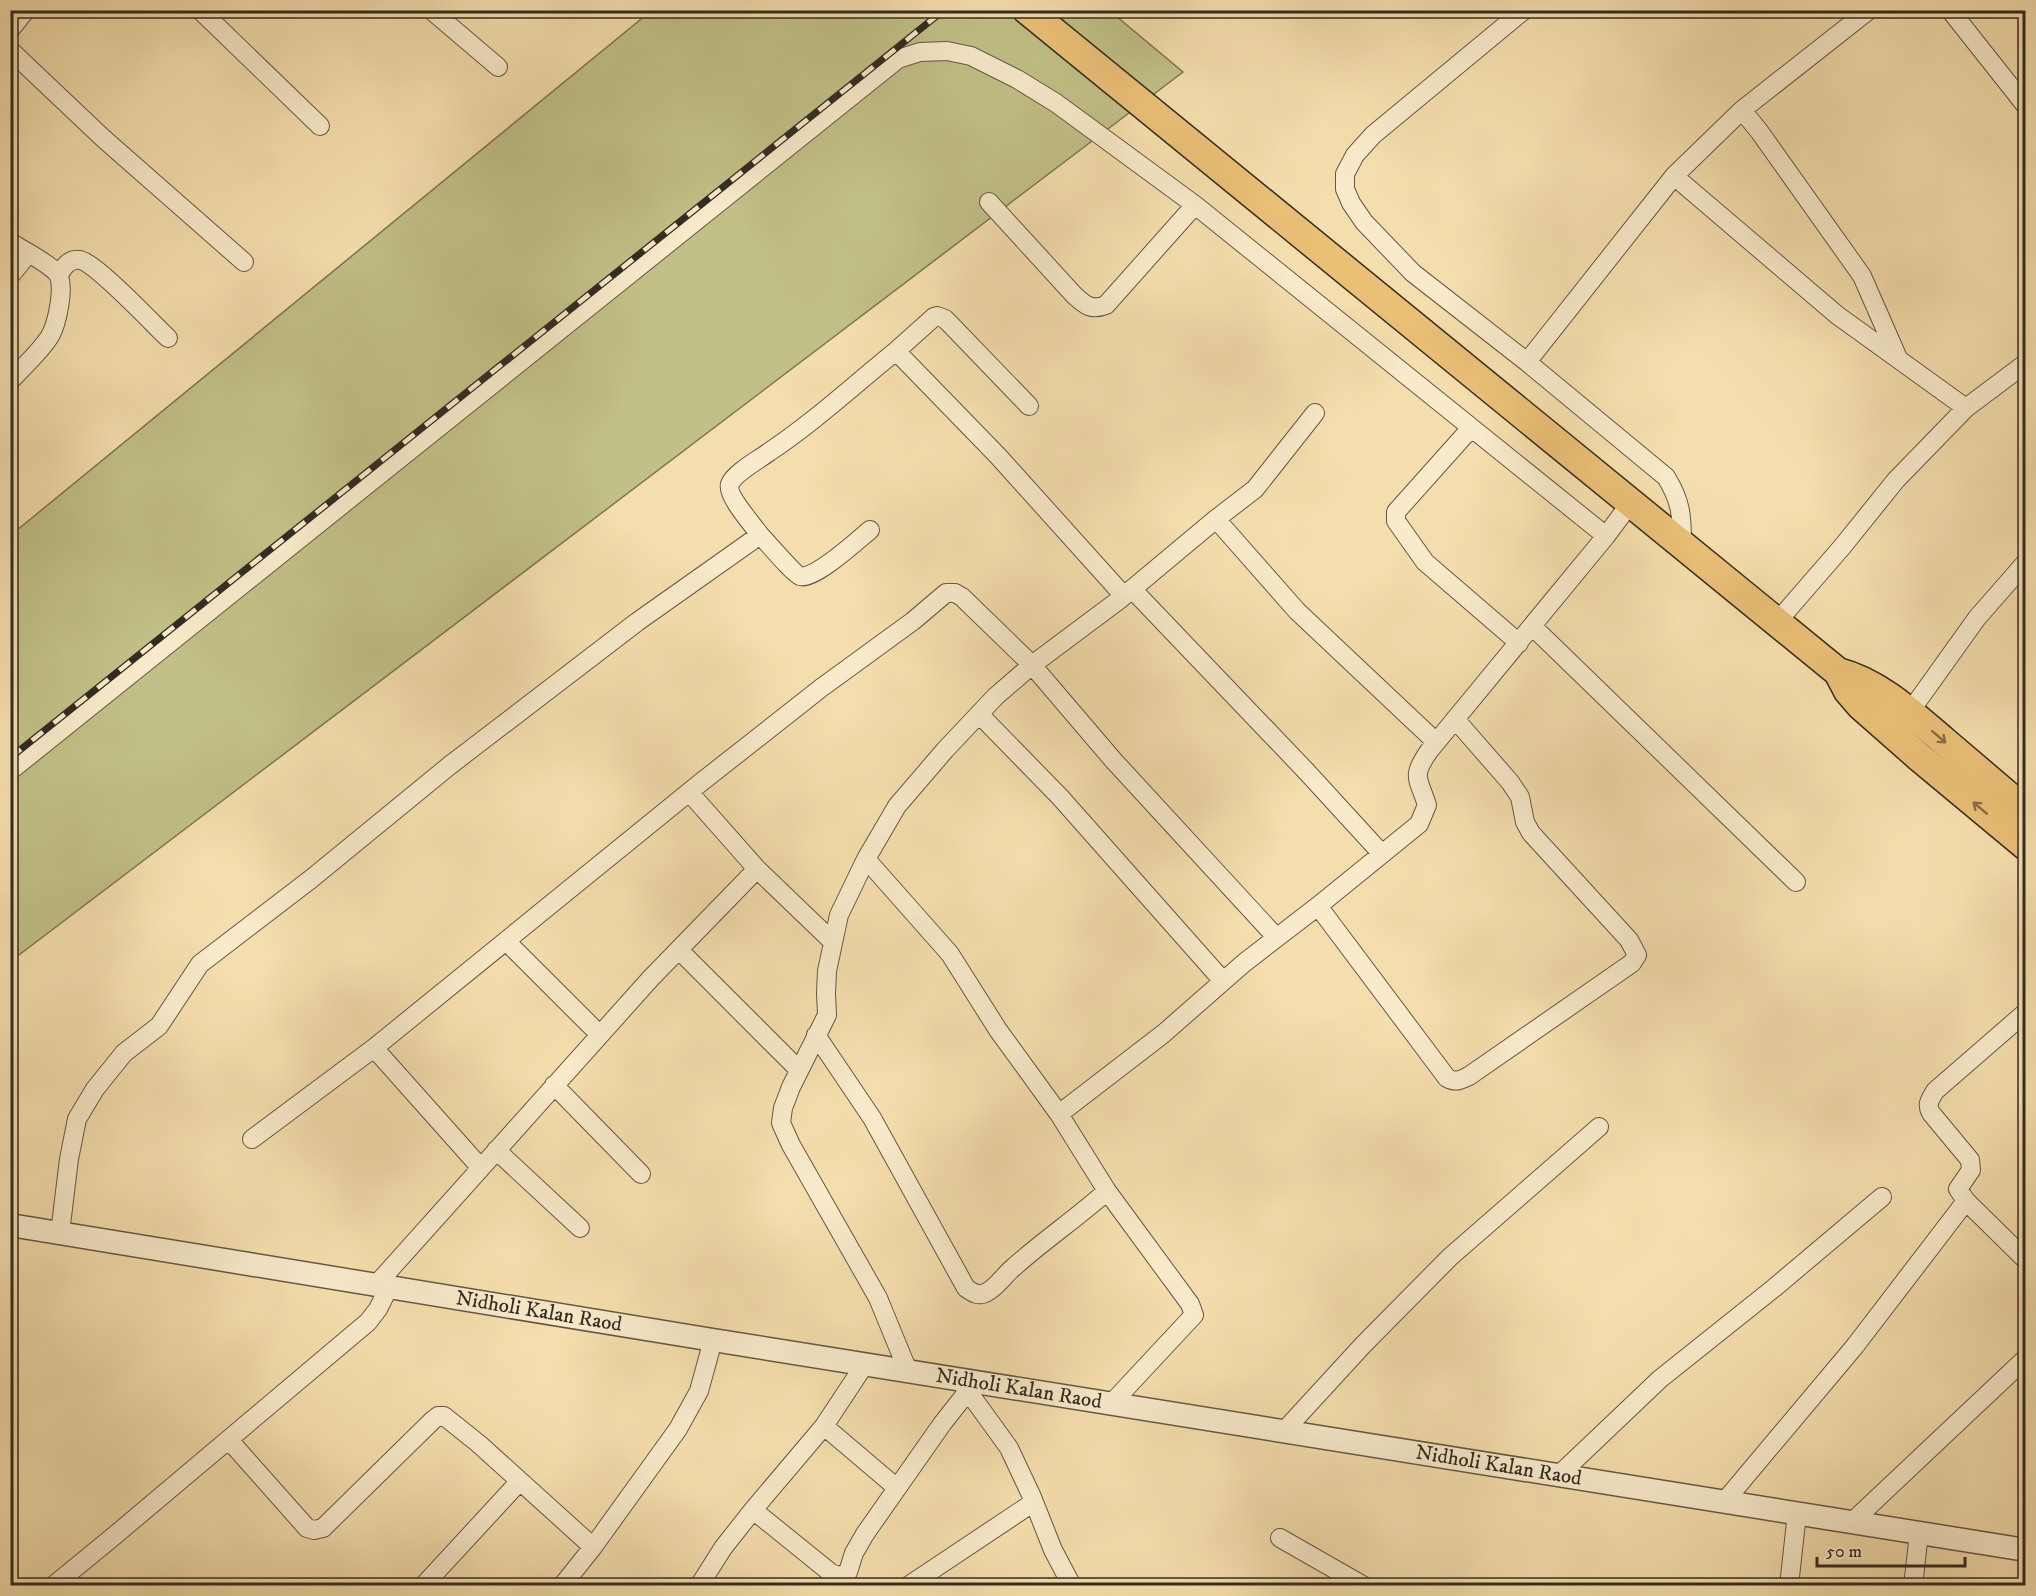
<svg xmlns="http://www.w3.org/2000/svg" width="2036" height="1596" font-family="'IM FELL DW Pica',serif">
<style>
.green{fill:#c1c086;stroke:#7a7654;stroke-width:1.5}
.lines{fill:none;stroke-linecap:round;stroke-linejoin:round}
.minor-casing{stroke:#645844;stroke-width:20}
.tertiary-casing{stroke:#645844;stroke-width:25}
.primary-casing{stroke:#332b21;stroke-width:31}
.minor{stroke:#f8eaca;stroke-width:18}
.tertiary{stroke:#f8eaca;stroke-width:22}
.primary{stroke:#eabf76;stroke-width:28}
.rail-casing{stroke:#332b21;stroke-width:7}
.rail{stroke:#f8eaca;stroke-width:4.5;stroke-dasharray:14;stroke-linecap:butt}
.oneway{stroke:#856e47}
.labels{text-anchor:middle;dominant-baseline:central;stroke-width:6;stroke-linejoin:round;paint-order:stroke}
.street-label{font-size:21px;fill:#332b21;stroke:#f8eaca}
</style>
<rect width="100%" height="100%" fill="#f5dead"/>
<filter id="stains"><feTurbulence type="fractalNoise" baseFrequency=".00333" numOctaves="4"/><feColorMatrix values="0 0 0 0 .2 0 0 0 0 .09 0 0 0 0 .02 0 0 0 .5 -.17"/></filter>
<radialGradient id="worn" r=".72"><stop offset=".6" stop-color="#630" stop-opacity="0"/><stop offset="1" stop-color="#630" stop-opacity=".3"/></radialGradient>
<path class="green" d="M651 11H1110L1183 72 11 961V535Z"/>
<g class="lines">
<g class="minor-casing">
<path id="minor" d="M200 10 320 126
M431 10 498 67
M1524 10 1373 135 1355 155 1345 174V189L1351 203 1364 222 1413 273 1527 362
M1950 10 2026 106
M10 30 26 10
M10 50 104 139 244 262
M1742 110 1759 131 1862 276 1898 358
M1674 176 1837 315 1966 408
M989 202 1074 295C1085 305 1091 311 1106 305L1195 205
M10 242C24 251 47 262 57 273 66 284 57 324 50 336 41 351 23 367 10 381
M59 275C63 267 70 258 80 260 96 263 153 324 168 338
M10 276 28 254
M896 351 934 317 937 316 945 319 951 325 1029 406
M1471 428 1396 512V521L1425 562 1519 643
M1216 519 1297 611 1436 742
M760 535C767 542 794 574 800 576 813 581 858 540 870 530
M1682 543C1682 516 1681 501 1666 477L1527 362 1674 176 1742 110 1869 10
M1132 589 1306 771 1382 854
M1777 622 1842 547 1896 480 1966 408 2026 363
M1532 626 1796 882
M1909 713 1977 618 2026 562
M979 714 1060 797 1223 981
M10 771 898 59 920 52 947 51 971 56 1017 79 1056 103 1195 205 1606 536 1632 501
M689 792 757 869
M866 859 839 915 827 971 826 993 827 1015 791 1087 783 1108 781 1123 791 1145 878 1298 908 1371
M1318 906 1447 1078C1456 1083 1460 1080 1469 1076L1632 963 1637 955 1629 940 1531 833 1525 822 1520 797 1510 782 1455 719
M506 941 600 1035
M679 950 799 1070
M816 1035 872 1118 966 1288C973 1293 979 1297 987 1292 997 1287 1005 1274 1014 1267 1044 1240 1077 1218 1107 1191
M554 1085 641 1174
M1059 1114 998 1030 950 954 866 859 897 806 945 750 996 696 1032 665 1119 600 1216 519 1255 489 1315 413
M252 1139 374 1048
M496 1150 580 1228
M480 1167 374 1048 699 784 821 688 913 621 946 593H955L962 597 1032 665 1114 761 1276 937
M1966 1201 2026 1260
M60 1233 69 1159 77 1119 95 1089 124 1053 159 1026 200 964 311 879 449 766 637 622 760 535C753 525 726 495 730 484 734 473 760 459 769 452 814 422 854 385 896 351L998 456 1124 596
M376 1285 651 978 757 869 832 941
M962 1383 1009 1448 1032 1497 1053 1550 1072 1586
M1111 1404 1194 1315 1190 1304 1107 1191 1059 1114 1163 1034 1244 963 1318 906 1419 824 1427 805C1418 777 1411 777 1429 751L1606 536
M824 1426 897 1488
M1284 1431 1363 1345 1450 1257 1599 1127
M229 1440 307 1528 314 1530 323 1528 433 1420 438 1416H444L479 1444 593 1547
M1559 1475 1660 1379 1774 1288 1882 1197
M1724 1502 1855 1346 1966 1201 1958 1189 1971 1170 1970 1160 1931 1113C1926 1104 1930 1100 1935 1091L2026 1012
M753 1510 831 1573 843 1577 848 1572 854 1553 865 1534 942 1424 968 1391
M1852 1522 2026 1358
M1280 1538 1364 1586
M53 1586 114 1536 368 1322 378 1309 389 1287
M423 1586 520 1481
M562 1586 593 1547 678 1429 699 1391 713 1340
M699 1586 723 1548 753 1510 824 1426 865 1364
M908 1586 1034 1502
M1789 1586 1797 1513
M1913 1586 1919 1533"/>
</g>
<g class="tertiary-casing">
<g id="tertiary">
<path id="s1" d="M10 1225 713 1340 2026 1550"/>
</g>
</g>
<g class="primary-casing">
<path id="primary" d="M1027 10C1299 229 1569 450 1838 672L1848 691 1860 705 1919 757 2026 846
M1838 672C1880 683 1913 715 1945 742 1972 765 1999 788 2026 811"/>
</g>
<use href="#minor" class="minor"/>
<use href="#tertiary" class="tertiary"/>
<use href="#primary" class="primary"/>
<g class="rail-casing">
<path id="rail" d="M10 758 944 10"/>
</g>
<use href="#rail" class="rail"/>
</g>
<defs><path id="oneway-shaft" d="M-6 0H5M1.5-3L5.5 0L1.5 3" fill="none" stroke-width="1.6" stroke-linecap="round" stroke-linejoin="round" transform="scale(1.5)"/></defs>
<g class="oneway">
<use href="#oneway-shaft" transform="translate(1939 737) rotate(41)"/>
<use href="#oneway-shaft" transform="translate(1980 808) rotate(-140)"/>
</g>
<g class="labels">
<g class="street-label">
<text stroke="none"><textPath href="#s1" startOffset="536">Nidholi Kalan Raod</textPath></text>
<text stroke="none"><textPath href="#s1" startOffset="1022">Nidholi Kalan Raod</textPath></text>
<text stroke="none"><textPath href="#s1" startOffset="1508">Nidholi Kalan Raod</textPath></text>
</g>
</g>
<rect width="2036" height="1596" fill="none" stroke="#f5dead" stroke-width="36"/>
<rect x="12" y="12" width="2012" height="1572" fill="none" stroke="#332b21" stroke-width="3"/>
<rect x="18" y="18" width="2000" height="1560" fill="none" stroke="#332b21" stroke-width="1.5"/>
<path d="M1817 1557v9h148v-9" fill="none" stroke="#332b21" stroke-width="3"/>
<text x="1826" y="1557" font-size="18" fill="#332b21" stroke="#f8eaca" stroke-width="4.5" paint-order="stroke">50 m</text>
<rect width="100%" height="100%" filter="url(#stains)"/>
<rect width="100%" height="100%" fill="url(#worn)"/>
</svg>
